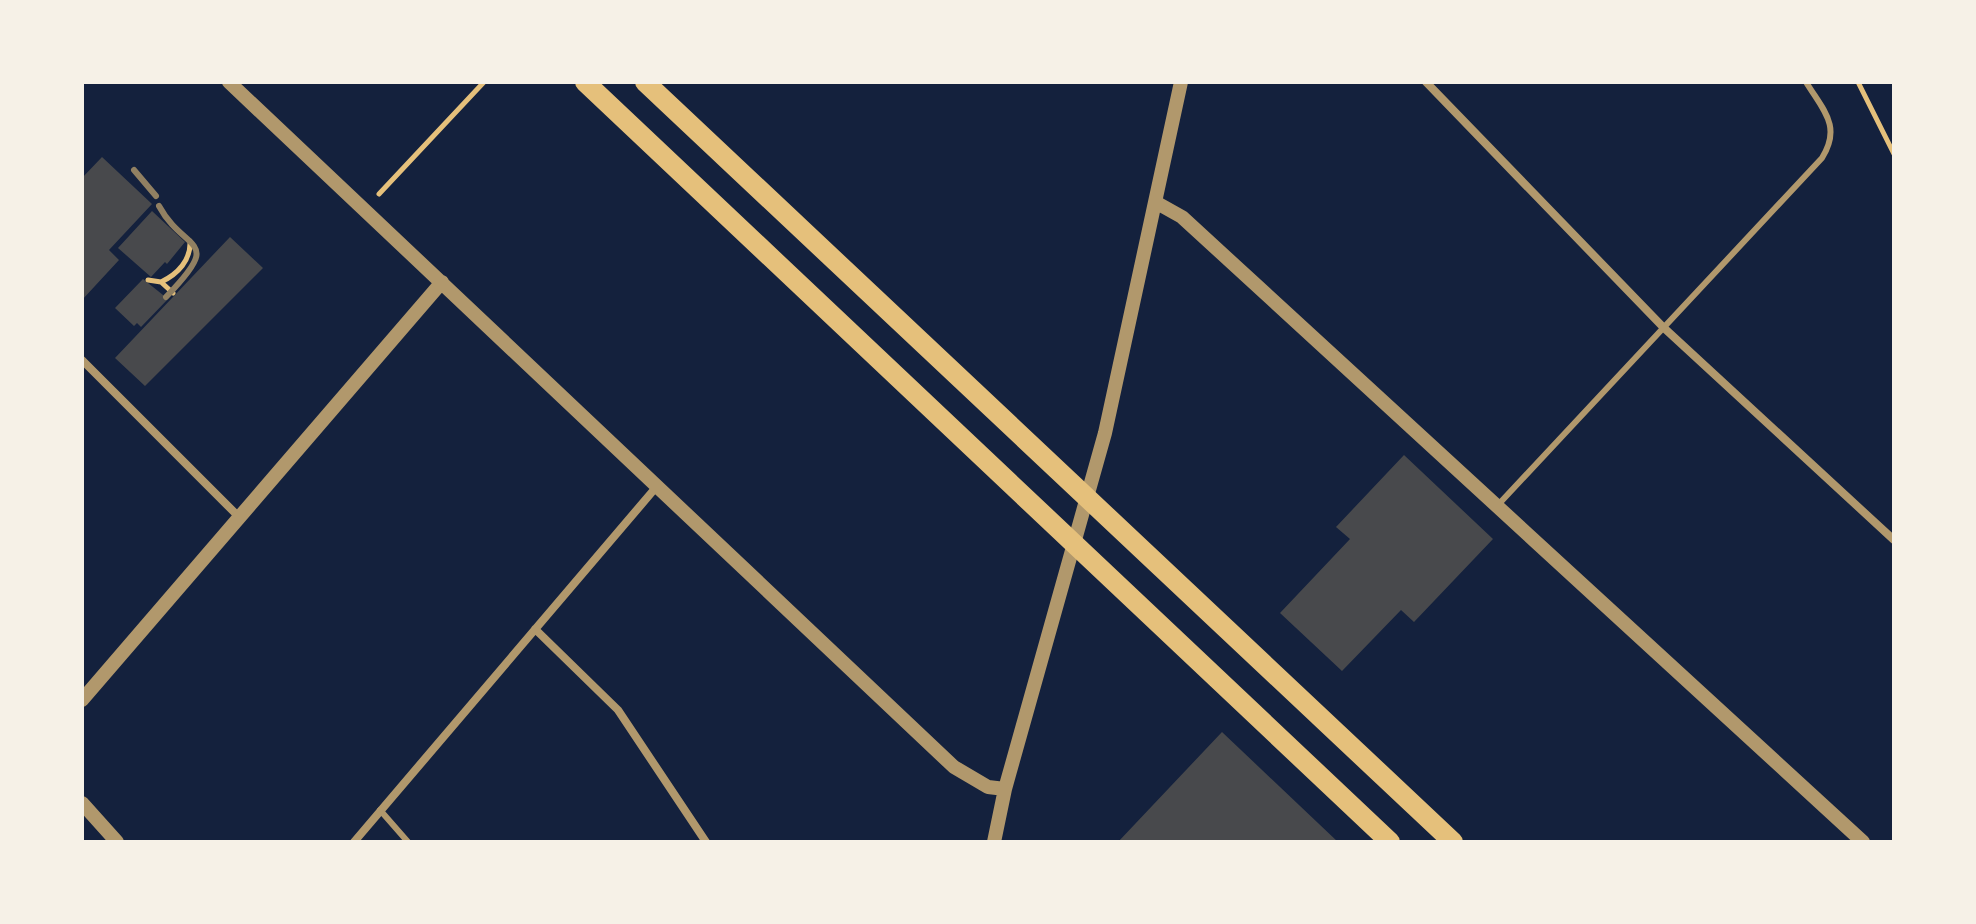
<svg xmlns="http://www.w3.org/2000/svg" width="1976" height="924" font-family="Commissioner,sans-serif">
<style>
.building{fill:#48494c}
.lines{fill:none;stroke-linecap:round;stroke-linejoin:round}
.path{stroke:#e5c07b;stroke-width:5}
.service{stroke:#b1986c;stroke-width:6}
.minor{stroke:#b1986c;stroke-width:8}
.tertiary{stroke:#b1986c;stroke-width:14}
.primary{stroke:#e5c07b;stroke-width:20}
.rail{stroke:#918062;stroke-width:6}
</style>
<rect width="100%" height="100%" fill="#14213d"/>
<path class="building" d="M102 157 152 204 109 250 119 260 82 300V178Z
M152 211 185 242 167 264 165 262 151 277 118 248Z
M230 237 263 268 145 386 115 358Z
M143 279 168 299 141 327 137 323 134 326 115 308Z
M1404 455 1493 539 1414 622 1401 610 1342 671 1280 613 1350 539 1336 527Z
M1222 732 1338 842H1118Z"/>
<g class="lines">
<path class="path" d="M1858 82 1894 154
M379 194 484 82
M148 280 161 282C178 274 191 260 190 241
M161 282 173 293"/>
<path class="service" d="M1497 506 1822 158C1842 126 1823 110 1806 82
M380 810 408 842"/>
<path class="minor" d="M1426 82 1663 327 1894 540
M82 360 240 518
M535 629 618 710 706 842
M354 842 658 485"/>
<path class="tertiary" d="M229 82 954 767 988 787 1005 789
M1157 203 1182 217 1863 842
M82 700 442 282
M82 803 117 842
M994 842 1005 789 1105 433 1181 82"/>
<path class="primary" d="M585 82 1390 842
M645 82 1453 842"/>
<path class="rail" d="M134 170 156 196
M159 206C185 254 225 236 166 297"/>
</g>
<rect width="1976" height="924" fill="none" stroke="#f6f1e7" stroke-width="168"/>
</svg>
